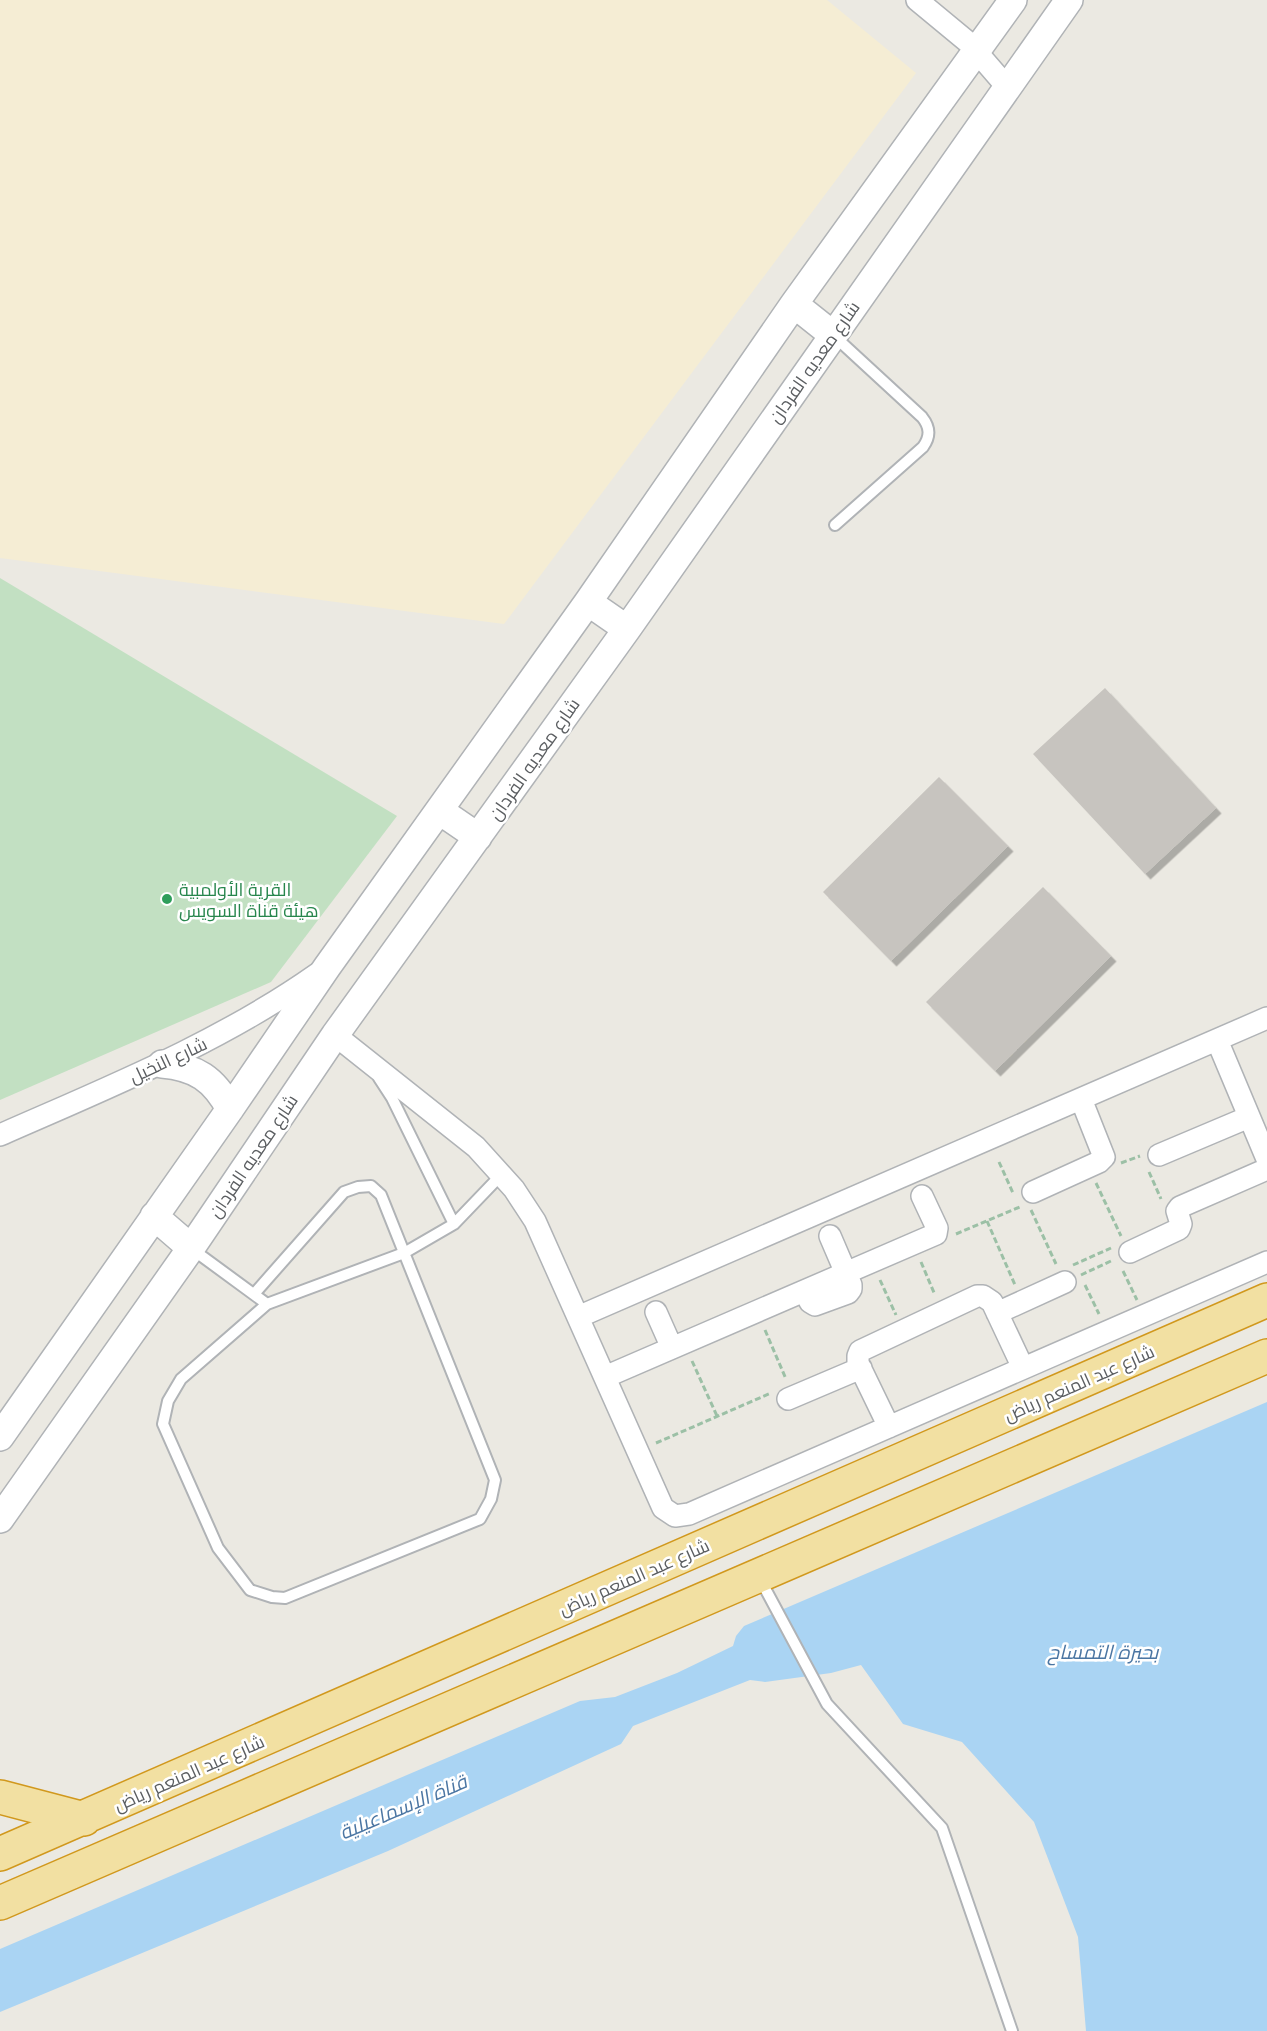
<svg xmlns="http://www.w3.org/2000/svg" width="1267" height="2031" font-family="Raleway,Cairo,sans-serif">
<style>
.green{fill:#c2e0c2}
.sand{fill:#f5edd4}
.water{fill:#aad4f3}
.building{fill:#c7c4bf;filter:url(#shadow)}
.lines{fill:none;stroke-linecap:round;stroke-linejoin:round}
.service-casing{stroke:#b0b3b6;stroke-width:14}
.minor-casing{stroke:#b0b3b6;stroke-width:24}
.tertiary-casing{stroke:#b0b3b6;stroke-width:30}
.trunk-casing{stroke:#d1981d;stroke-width:36}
.path{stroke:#9cc0a6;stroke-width:3;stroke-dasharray:6 3;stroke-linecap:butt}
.service{stroke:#fff;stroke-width:10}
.minor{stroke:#fff;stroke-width:21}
.tertiary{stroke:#fff;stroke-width:27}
.trunk{stroke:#f2e0a2;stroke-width:33}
.leisure-dot{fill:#2e9e5b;stroke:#fff;stroke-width:2}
.labels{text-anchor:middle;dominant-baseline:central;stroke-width:5;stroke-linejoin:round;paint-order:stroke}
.street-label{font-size:18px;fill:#5b5e61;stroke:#fff}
.leisure-label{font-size:18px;fill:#27864d;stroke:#fff;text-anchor:start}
.water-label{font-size:20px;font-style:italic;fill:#4b76a3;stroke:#fff}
</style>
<defs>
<filter id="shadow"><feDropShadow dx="5.5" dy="5.5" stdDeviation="0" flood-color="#0004"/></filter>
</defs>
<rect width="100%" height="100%" fill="#ebe9e2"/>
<path class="green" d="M0 578 397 816 271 982 0 1100Z"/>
<path class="sand" d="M0 0H827L916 73 504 624 0 558Z"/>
<path class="water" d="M1267 1402V2031H1086L1078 1937 1034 1822 962 1742 903 1724 861 1665 831 1673 765 1682 750 1680 633 1726 621 1744 388 1851 0 2012V1949L580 1701 615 1697 677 1673 733 1646 736 1636 744 1626Z"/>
<path class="building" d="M1105 688 1216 808 1145 874 1033 754Z
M939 777 1008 846 891 961 823 892Z
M1043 887 1111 956 995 1071 926 1002Z"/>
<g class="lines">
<g class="service-casing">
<path id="service" d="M833 335 922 417C930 427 931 436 923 447L835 525
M379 1078 392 1098 454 1224
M192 1249 267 1304
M254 1294 344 1192 358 1187 371 1186 381 1195 495 1480 491 1499 480 1519 285 1598 272 1597 250 1590 218 1548 163 1424 168 1401 181 1379 267 1304 404 1253 454 1224 502 1174
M760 1579 827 1704 942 1828 1012 2031"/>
</g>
<g class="minor-casing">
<path id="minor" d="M917 0 969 43 1007 87
M335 1035 476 1147 514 1189 535 1221 663 1508 675 1516 689 1514 1267 1262
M1217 1040 1267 1159
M0 1135C109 1087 219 1043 317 974
M1159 1155 1249 1117
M1033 1192 1099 1162 1104 1157 1081 1099
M1130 1252 1179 1229 1181 1224 1177 1211 1180 1207 1267 1169
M805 1291 810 1302 815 1305 848 1293 851 1289V1285L830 1236
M656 1312 672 1348
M997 1313 1065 1282
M578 1317 1267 1018
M605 1377 936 1234 937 1228 922 1196
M788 1399 861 1368
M889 1427 858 1363V1356L860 1351 977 1296H983L992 1302 1023 1368"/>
</g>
<g class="tertiary-casing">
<path id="tertiary" d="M794 304 833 335
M588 602 627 629
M440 811 478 837
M162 1064C196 1067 214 1079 230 1109
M154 1216 191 1248
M0 1437 230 1109 327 967 588 602 794 304 1013 0
M0 1519 191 1248 335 1035 627 629 1069 0"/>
</g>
<g class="trunk-casing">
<path id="trunk" d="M0 1797 84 1819
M0 1854 1267 1300
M0 1903 1267 1356"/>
</g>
<path class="path" d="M999 1162 1013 1193
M1121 1163 1140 1156
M1149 1172 1161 1199
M1096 1183 1121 1236
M1031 1210 1056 1264
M987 1221 1015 1285
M956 1234 1022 1206
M921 1262 935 1295
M1073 1265 1111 1248
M1123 1271 1137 1300
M1081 1275 1113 1260
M880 1280 896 1315
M1085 1285 1099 1314
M765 1330 786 1379
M692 1361 717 1416
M656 1443 771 1393"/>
<use href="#service" class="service"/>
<use href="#minor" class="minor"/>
<use href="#tertiary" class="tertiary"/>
<use href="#trunk" class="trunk"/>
</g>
<circle class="leisure-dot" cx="167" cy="899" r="6"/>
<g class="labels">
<g class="street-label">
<text transform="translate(814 362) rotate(-55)">شارع معديه الفردان</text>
<text transform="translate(534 759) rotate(-55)">شارع معديه الفردان</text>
<text transform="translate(168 1060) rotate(-25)">شارع النخيل</text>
<text transform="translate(253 1156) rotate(-56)">شارع معديه الفردان</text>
<text transform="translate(1079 1383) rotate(-24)">شارع عبد المنعم رياض</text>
<text transform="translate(634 1577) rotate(-24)">شارع عبد المنعم رياض</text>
<text transform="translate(189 1773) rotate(-24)">شارع عبد المنعم رياض</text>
</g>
<g class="leisure-label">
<text x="179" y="889">القرية الأولمبية<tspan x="179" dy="21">هيئة قناة السويس</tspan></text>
</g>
<g class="water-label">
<text x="1103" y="1652">بحيرة التمساح</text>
<text transform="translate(403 1807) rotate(-23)">قناة الإسماعيلية</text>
</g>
</g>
</svg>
